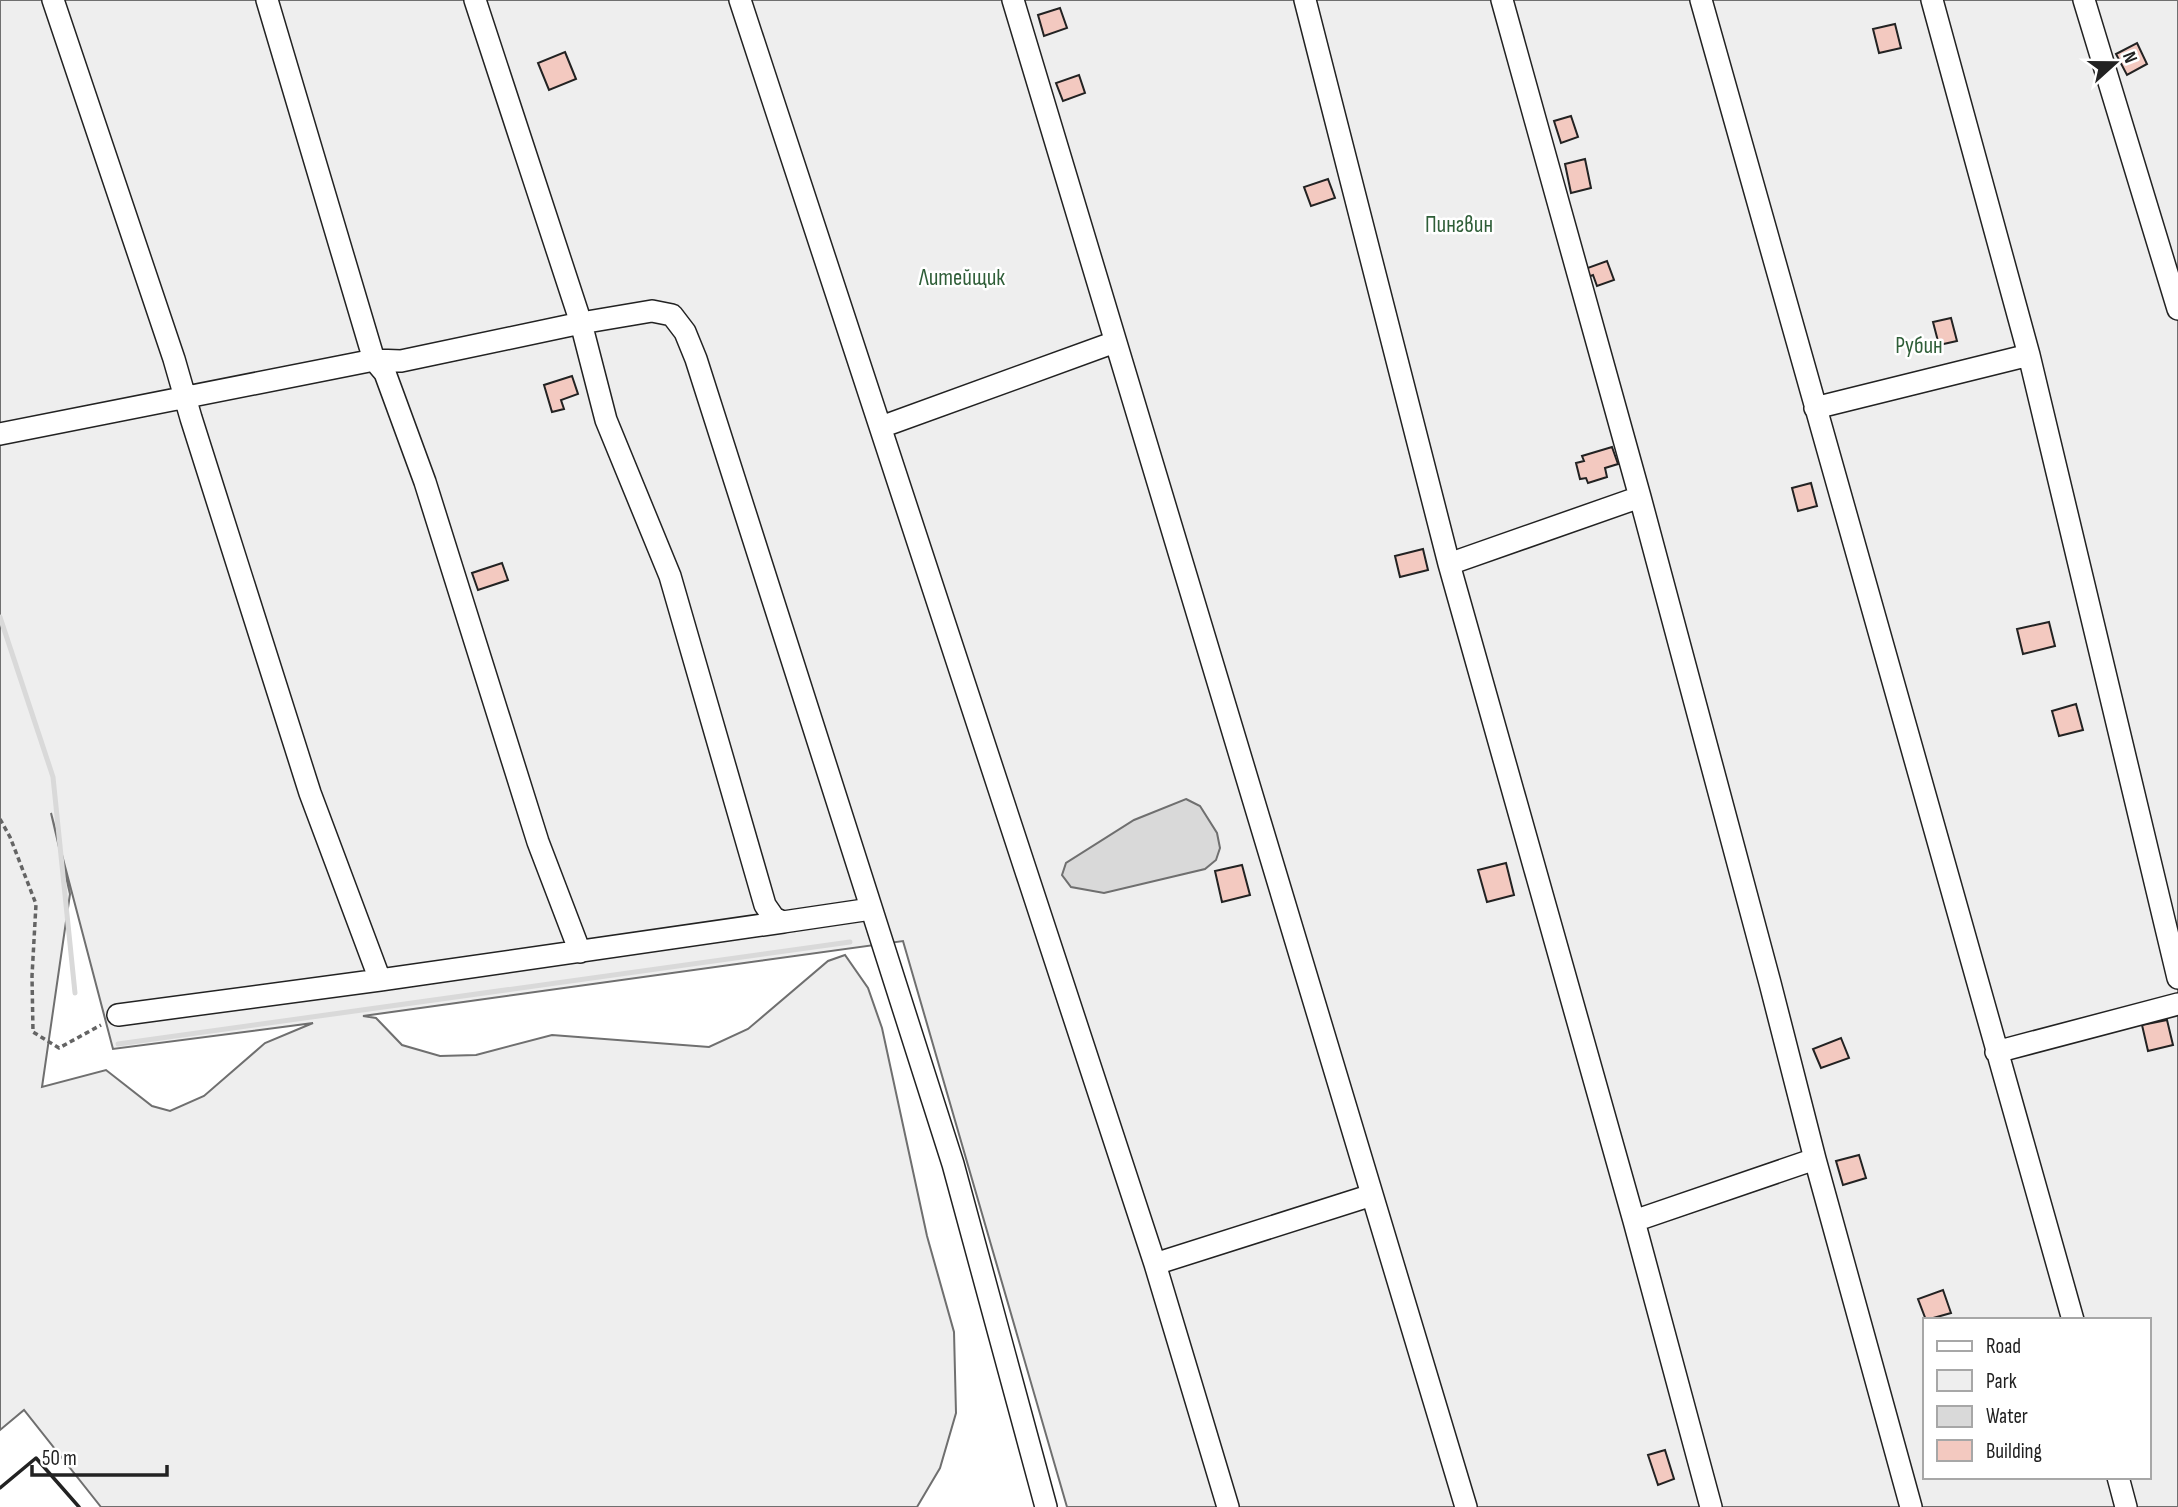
<svg xmlns="http://www.w3.org/2000/svg" width="2178" height="1507" font-family="'Sofia Sans Condensed',sans-serif">
<style>
.green{fill:#eee;stroke:#6f6f6f;stroke-width:2;fill-rule:evenodd}
.water{fill:#d9d9d9;stroke:#6f6f6f;stroke-width:2}
.lines{fill:none;stroke-linecap:round;stroke-linejoin:round}
.stream{stroke:#d9d9d9;stroke-width:5}
.building{fill:#f3c9c0;stroke:#222;stroke-width:2}
.minor-casing{stroke:#222;stroke-width:24}
.path{stroke:#646464;stroke-width:3.5;stroke-dasharray:5 3.5;stroke-linecap:butt}
.minor{stroke:#fff;stroke-width:21}
.wall{stroke:#222;stroke-width:3.5}
.labels{text-anchor:middle;dominant-baseline:central;stroke-width:5;stroke-linejoin:round;paint-order:stroke}
.park-label{font-size:23px;fill:#2f5e38;stroke:#fff}
</style>
<rect width="100%" height="100%" fill="#fff"/>
<path class="green" d="M0 0H2178V1507H1067L903 941 363 1016 376 1018 402 1045 440 1056 476 1055 552 1035 709 1047 748 1029 828 961 845 955 868 988 882 1028 927 1236 954 1332 956 1413 940 1468 917 1507H101L24 1410 0 1430ZM51 813 113 1049 313 1023 265 1043 204 1096 170 1111 152 1106 106 1070 42 1087 70 894ZM1924 1320H2148V1477H1924Z"/>
<path class="water" d="M1186 799 1200 806 1217 833 1220 848 1216 860 1205 869 1104 893 1071 887 1062 875 1066 863 1134 820Z"/>
<g class="lines">
<path class="stream" d="M0 617 53 777 75 993
M118 1044 850 942"/>
</g>
<path class="building" d="M1060 8 1067 28 1044 36 1038 15Z
M1895 24 1901 48 1879 53 1873 29Z
M2137 43 2147 64 2127 75 2116 54Z
M565 52 576 79 549 90 538 63Z
M1079 75 1085 93 1063 101 1056 83Z
M1571 116 1578 137 1561 143 1554 121Z
M1585 159 1591 188 1571 193 1565 164Z
M1328 179 1335 198 1311 206 1304 187Z
M1607 261 1614 280 1597 286 1593 275 1585 278 1582 270Z
M1951 318 1957 341 1939 345 1933 322Z
M572 376 578 394 561 400 564 409 552 412 544 385Z
M1612 447 1618 464 1605 468 1607 477 1588 483 1586 478 1580 479 1576 463 1584 461 1582 456Z
M1811 483 1817 506 1798 511 1792 488Z
M1423 549 1428 570 1400 577 1395 556Z
M502 563 508 580 478 590 472 573Z
M2049 622 2055 646 2023 654 2017 629Z
M2076 704 2083 730 2059 736 2052 711Z
M1506 863 1514 895 1487 902 1478 870Z
M1242 865 1250 895 1222 902 1215 871Z
M2167 1020 2173 1045 2148 1051 2142 1025Z
M1841 1038 1849 1058 1821 1068 1813 1049Z
M1859 1155 1866 1178 1843 1185 1836 1161Z
M1943 1290 1951 1313 1926 1320 1918 1299Z
M1665 1450 1674 1479 1658 1485 1648 1455Z"/>
<g class="lines">
<g class="minor-casing">
<path id="minor" d="M53 0 174 359 191 418 310 793 380 980
M267 0 374 360 385 373 425 482 538 842 580 952
M475 0 581 323 606 420 670 576 765 905 774 918 783 922 871 909
M740 0 1155 1264 1228 1507
M1013 0 1466 1507
M1305 0 1449 564 1634 1221 1711 1507
M1502 0 1640 497 1770 983 1815 1159 1911 1507
M1701 0 2073 1320
M1932 0 2029 355 2178 978
M2084 0 2178 309
M1815 408 2029 355
M881 427 1115 342
M0 434 374 360 401 361 581 323 652 311 672 315 685 332 696 359 953 1164 1046 1507
M1449 564 1640 497
M118 1015 380 980 783 922
M1996 1052 2178 1004
M1634 1221 1815 1159
M1155 1264 1372 1195
M2118 1477 2126 1507"/>
</g>
<path class="path" d="M0 819 10 837 36 904 32 976 33 1032 59 1048 101 1025"/>
<use href="#minor" class="minor"/>
<path class="wall" d="M0 1488 36 1458 79 1507"/>
</g>
<g class="labels">
<g class="park-label">
<text x="1459" y="225">Пингвин</text>
<text x="962" y="278">Литейщик</text>
<text x="1919" y="346">Рубин</text>
</g>
</g>
<rect x="1923" y="1318" width="228" height="161" fill="#ffffff" stroke="#a7a7a7" stroke-width="2"/>
<rect x="1937" y="1341" width="35" height="10" fill="#ffffff" stroke="#a7a7a7" stroke-width="2"/>
<text x="1986" y="1353" font-size="21" fill="#222222">Road</text>
<rect x="1937" y="1370" width="35" height="21" fill="#eeeeee" stroke="#a7a7a7" stroke-width="2"/>
<text x="1986" y="1388" font-size="21" fill="#222222">Park</text>
<rect x="1937" y="1406" width="35" height="21" fill="#d9d9d9" stroke="#a7a7a7" stroke-width="2"/>
<text x="1986" y="1423" font-size="21" fill="#222222">Water</text>
<rect x="1937" y="1440" width="35" height="21" fill="#f3c9c0" stroke="#a7a7a7" stroke-width="2"/>
<text x="1986" y="1458" font-size="21" fill="#222222">Building</text>
<g transform="translate(2115 63) rotate(69)" stroke="#ffffff" stroke-width="5" paint-order="stroke">
<path d="M0-5L12 26L0 18L-12 26Z" fill="#222222"/>
<text y="-10" font-size="19" font-weight="bold" text-anchor="middle" fill="#222222">N</text>
</g>
<path d="M32 1465v10h135v-10" fill="none" stroke="#222222" stroke-width="3.5"/>
<text x="42" y="1465" font-size="21" fill="#222222" stroke="#ffffff" stroke-width="5" paint-order="stroke">50 m</text>
</svg>
